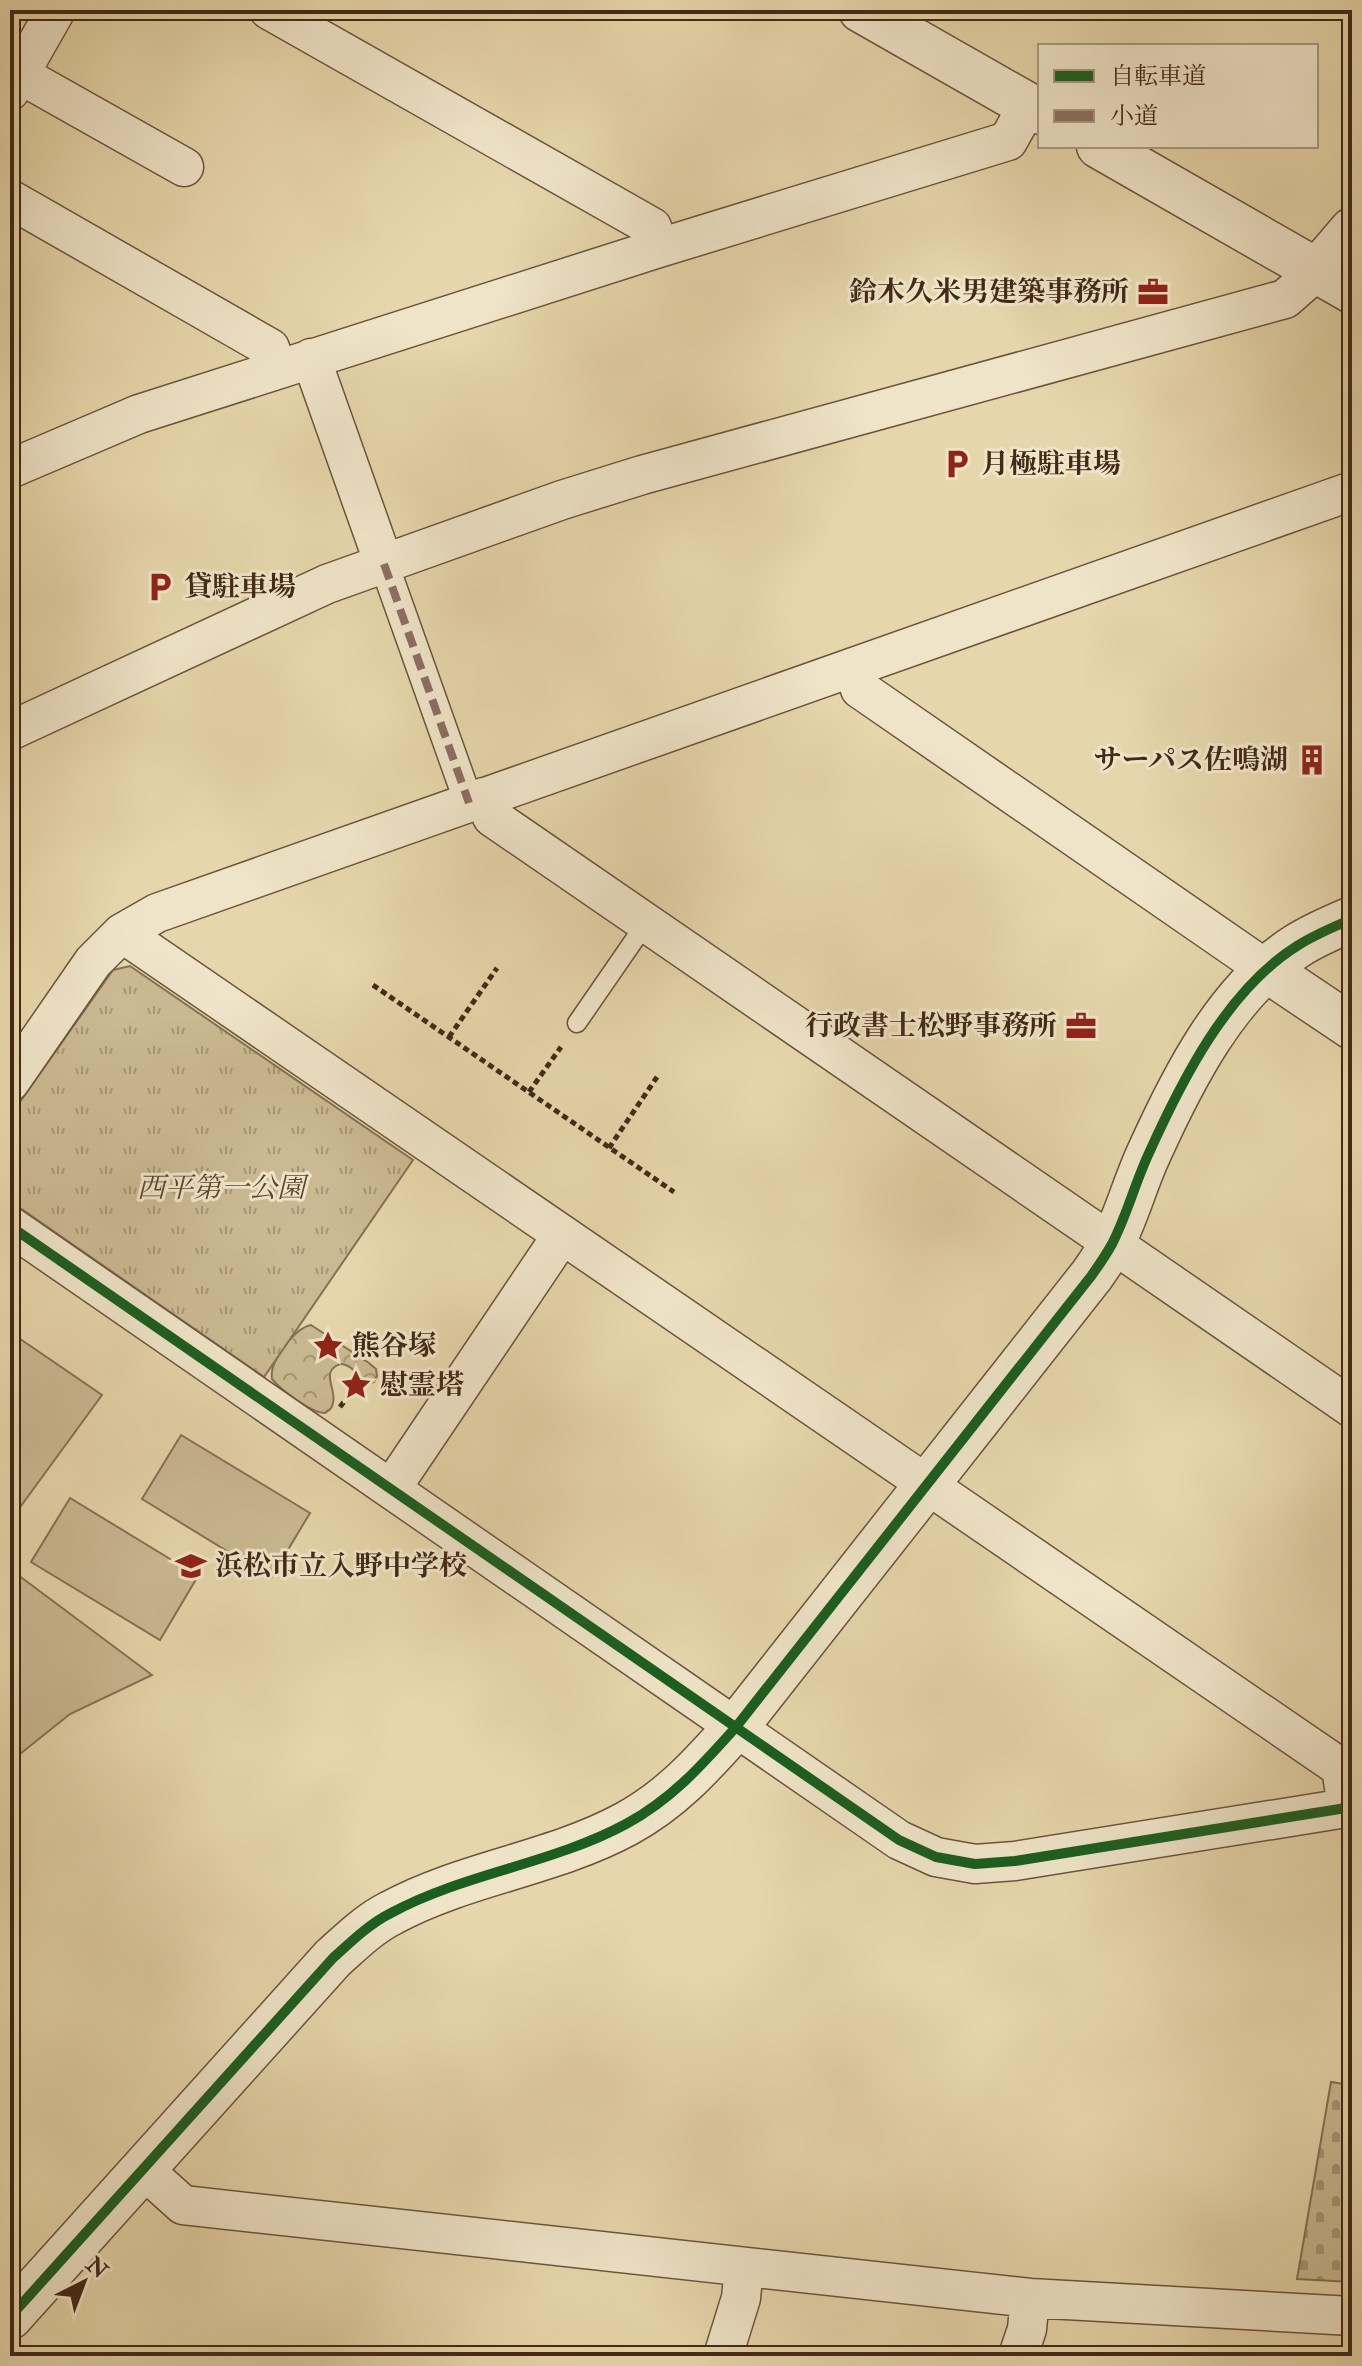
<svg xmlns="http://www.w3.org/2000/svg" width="1362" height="2366" font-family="'IM FELL Double Pica','Noto Serif JP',serif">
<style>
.forest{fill:url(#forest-crowns);stroke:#867154;stroke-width:2}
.cemetery{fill:url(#cemetery-stones);stroke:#867154;stroke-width:2}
.park{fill:url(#park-tufts);stroke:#867154;stroke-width:2}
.pitch{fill:#cab992;stroke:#867154;stroke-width:2}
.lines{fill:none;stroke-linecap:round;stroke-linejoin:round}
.service-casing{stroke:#6c543c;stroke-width:21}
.pedestrian-casing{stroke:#6c543c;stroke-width:31}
.minor-casing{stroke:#6c543c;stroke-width:41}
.tertiary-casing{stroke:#6c543c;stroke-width:47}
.path{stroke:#432917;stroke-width:5;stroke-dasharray:6 4;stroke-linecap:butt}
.service{stroke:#efe4c8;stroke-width:18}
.pedestrian{stroke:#efe4c8;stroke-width:28}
.minor{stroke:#efe4c8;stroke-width:38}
.tertiary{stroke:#efe4c8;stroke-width:44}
.quiet{stroke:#8d6e63;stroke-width:8;stroke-dasharray:16 8;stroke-linecap:butt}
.cycleway-casing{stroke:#efe4c8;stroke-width:15}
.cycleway{stroke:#1b5e20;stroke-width:10}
.labels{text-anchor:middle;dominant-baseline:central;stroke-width:6;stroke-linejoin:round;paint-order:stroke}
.poi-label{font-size:28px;font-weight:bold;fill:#432917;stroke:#efe4c8;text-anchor:start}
.park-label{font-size:28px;font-style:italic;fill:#5e4630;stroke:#efe4c8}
</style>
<defs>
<pattern id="forest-crowns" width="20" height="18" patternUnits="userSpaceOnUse" patternTransform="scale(2)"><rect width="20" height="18" fill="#cab992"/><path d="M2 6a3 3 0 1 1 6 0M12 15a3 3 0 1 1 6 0" fill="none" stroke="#a69676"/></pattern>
<pattern id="cemetery-stones" width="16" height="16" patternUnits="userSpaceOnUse" patternTransform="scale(2)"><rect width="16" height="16" fill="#cab992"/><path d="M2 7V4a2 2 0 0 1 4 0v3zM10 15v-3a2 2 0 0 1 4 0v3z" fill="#a69676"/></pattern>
<pattern id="park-tufts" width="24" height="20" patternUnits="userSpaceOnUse" patternTransform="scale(2)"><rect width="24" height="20" fill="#cab992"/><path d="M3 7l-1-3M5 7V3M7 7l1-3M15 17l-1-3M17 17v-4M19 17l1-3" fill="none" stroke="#a69676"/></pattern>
</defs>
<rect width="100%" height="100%" fill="#e6d6ab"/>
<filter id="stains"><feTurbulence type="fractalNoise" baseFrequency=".0025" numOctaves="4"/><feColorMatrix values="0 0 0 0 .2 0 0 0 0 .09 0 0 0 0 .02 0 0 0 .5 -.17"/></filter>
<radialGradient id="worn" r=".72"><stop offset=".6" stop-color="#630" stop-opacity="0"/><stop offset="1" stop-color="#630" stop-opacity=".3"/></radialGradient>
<path class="forest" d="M311 1325 369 1363 376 1369 377 1376 374 1382 368 1384C360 1379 356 1370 348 1366 343 1364 341 1363 336 1366 322 1374 337 1391 333 1403 332 1409 330 1409 325 1413 311 1413 281 1390 272 1379 269 1361 294 1328 311 1325Z"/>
<path class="cemetery" d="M1331 2082 1352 2085V2282L1297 2279Z"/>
<path class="park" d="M130 966 413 1160 264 1377 10 1201V1116L113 970Z"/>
<path class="pitch" d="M10 1332 102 1395 10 1521Z
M181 1435 310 1513 271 1578 142 1499Z
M70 1498 198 1576 160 1640 31 1562Z
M10 1569 152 1675 70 1714 10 1762Z"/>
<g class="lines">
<g class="service-casing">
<path id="service" d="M577 1023 646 923"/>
</g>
<g class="pedestrian-casing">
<path id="pedestrian" d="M384 564 469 803"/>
</g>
<g class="minor-casing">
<path id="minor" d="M269 10 652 227 659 248
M19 74 184 167
M10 91 56 10
M10 199 270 348 277 369
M311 358 384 564
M10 469 139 414 659 248 1008 141 1028 105
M853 667 860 689 1267 970
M10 731 327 584 562 500 642 475 1285 299 1317 271
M484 797 492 817 1352 1408
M122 933 1341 1768 1347 1807
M10 1082 93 962 122 933 157 913 1352 491
M10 1226 899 1840 936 1857 975 1864 1015 1861 1352 1807
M391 1489 562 1235
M143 2169 183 2205 1030 2298 1352 2316
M723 2356 741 2298 744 2267
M1018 2356 1027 2329 1030 2298"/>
</g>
<g class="tertiary-casing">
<path id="tertiary" d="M861 10 1040 112
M1099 146 1352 291
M1317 271 1352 230
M1267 970 1352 1027
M10 2317 333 1958C351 1942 369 1924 391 1913 465 1873 552 1864 626 1824 672 1799 702 1765 736 1727L1092 1275C1099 1265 1106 1255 1112 1244 1127 1215 1135 1183 1149 1153 1182 1080 1227 990 1297 946 1314 935 1333 927 1352 919"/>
</g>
<path class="path" d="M373 985 674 1192
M449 1037 497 968
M529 1092 561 1047
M609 1148 657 1077
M340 1407 349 1395"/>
<use href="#service" class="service"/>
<use href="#pedestrian" class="pedestrian"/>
<use href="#minor" class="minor"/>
<use href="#tertiary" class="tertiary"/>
<path class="quiet" d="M384 564 469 803"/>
<g class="cycleway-casing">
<path id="cycleway" d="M10 1226 899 1840 936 1857 975 1864 1015 1861 1352 1807
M10 2317 333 1958C351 1942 369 1924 391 1913 465 1873 552 1864 626 1824 672 1799 702 1765 736 1727L1092 1275C1099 1265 1106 1255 1112 1244 1127 1215 1135 1183 1149 1153 1182 1080 1227 990 1297 946 1314 935 1333 927 1352 919"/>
</g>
<use href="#cycleway" class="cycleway"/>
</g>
<defs>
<g id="office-bare" transform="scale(2.4)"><path d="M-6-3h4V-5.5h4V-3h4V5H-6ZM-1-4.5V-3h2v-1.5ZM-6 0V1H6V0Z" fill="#8f2418" stroke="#efe4c8" stroke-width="2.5" paint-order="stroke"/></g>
<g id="parking-bare" transform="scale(2.4)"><path d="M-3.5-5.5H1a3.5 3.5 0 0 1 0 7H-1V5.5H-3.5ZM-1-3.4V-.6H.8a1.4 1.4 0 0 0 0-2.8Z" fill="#8f2418" stroke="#efe4c8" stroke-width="2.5" paint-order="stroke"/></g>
<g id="building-bare" transform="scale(2.4)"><path d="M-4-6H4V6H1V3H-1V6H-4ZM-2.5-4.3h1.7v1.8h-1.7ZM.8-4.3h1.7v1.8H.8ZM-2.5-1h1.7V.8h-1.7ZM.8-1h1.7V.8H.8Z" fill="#8f2418" stroke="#efe4c8" stroke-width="2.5" paint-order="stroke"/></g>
<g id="sight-bare" transform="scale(2.4)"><path d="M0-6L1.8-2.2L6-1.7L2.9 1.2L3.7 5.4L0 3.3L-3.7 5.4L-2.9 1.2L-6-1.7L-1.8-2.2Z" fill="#8f2418" stroke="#efe4c8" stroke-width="2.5" paint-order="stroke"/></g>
<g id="school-bare" transform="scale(2.4)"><path d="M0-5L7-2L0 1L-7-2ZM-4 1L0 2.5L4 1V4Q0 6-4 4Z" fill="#8f2418" stroke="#efe4c8" stroke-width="2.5" paint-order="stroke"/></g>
</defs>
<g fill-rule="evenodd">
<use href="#office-bare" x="1153" y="292"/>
<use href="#parking-bare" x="957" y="464"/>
<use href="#parking-bare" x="160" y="587"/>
<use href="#building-bare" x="1312" y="760"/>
<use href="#office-bare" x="1081" y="1026"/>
<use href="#sight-bare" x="328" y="1346"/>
<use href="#sight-bare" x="356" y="1385"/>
<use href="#school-bare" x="191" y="1566"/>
</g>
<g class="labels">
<g class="poi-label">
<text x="1129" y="292" text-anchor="end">鈴木久米男建築事務所</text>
<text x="981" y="464">月極駐車場</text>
<text x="184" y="587">貸駐車場</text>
<text x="1288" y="760" text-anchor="end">サーパス佐鳴湖</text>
<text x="1057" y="1026" text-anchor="end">行政書士松野事務所</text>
<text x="352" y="1346">熊谷塚</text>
<text x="380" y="1385">慰霊塔</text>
<text x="215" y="1566">浜松市立入野中学校</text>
</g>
<g class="park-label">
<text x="221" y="1188">西平第一公園</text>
</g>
</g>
<rect width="1362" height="2366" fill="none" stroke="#e6d6ab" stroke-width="40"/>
<rect x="12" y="12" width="1338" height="2342" fill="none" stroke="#432917" stroke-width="4"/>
<rect x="20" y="20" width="1322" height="2326" fill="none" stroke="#432917" stroke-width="2"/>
<rect x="1038" y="44" width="280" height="104" fill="#efe4c8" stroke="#aa9981" stroke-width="2"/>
<rect x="1054" y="70" width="40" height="12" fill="#1b5e20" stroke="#aa9981" stroke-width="2"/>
<text x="1110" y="84" font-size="24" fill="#432917">自転車道</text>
<rect x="1054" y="110" width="40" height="12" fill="#8d6e63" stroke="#aa9981" stroke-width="2"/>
<text x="1110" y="124" font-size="24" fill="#432917">小道</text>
<g transform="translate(84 2282) rotate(42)" stroke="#efe4c8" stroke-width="6" paint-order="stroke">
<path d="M0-6L14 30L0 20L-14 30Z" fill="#432917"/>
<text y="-12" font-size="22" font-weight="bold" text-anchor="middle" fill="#432917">N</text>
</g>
<rect width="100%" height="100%" filter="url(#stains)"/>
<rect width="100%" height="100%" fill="url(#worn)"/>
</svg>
